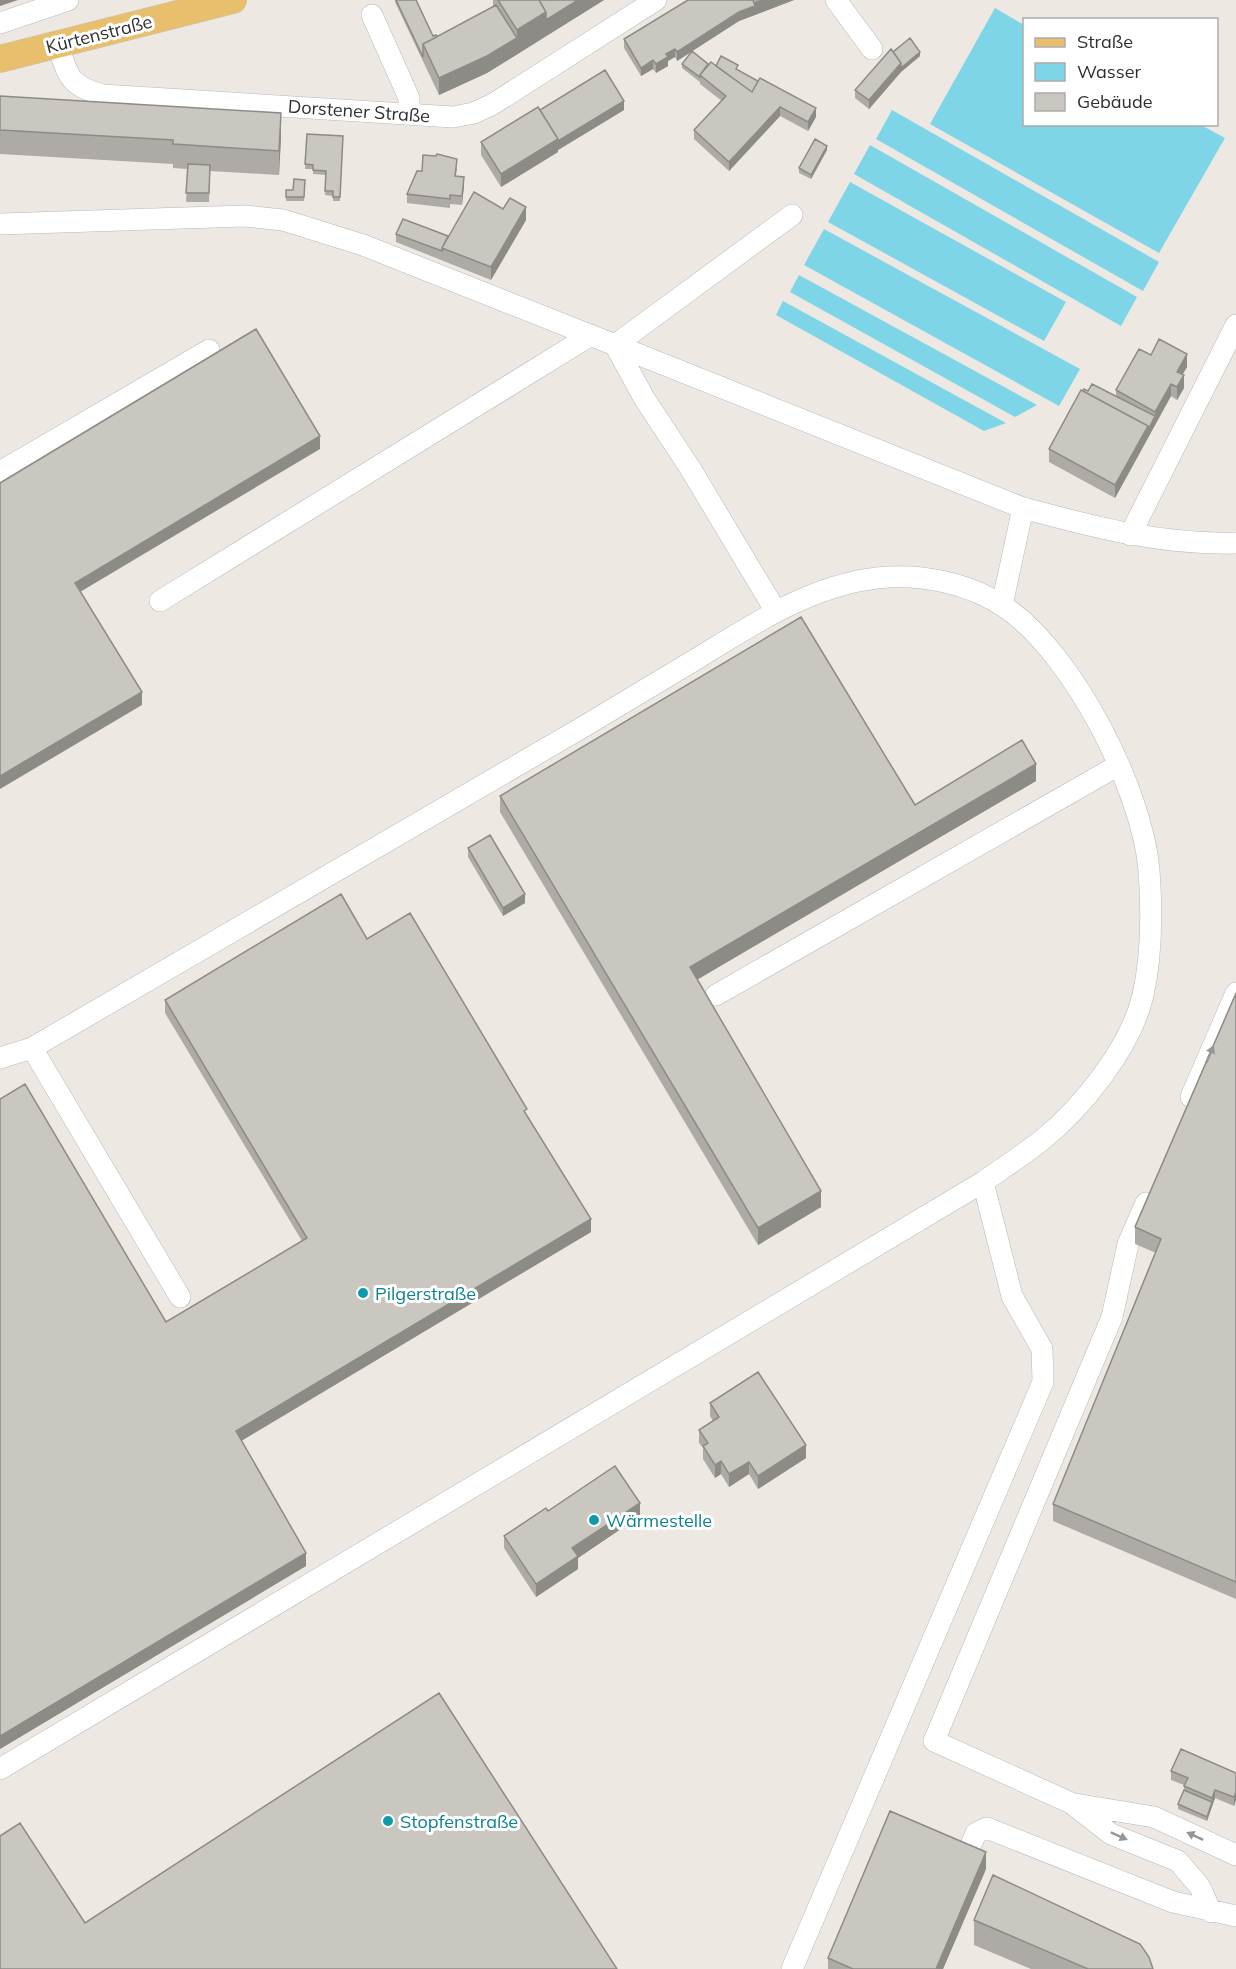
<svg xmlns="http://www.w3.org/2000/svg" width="1236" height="1969" font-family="Mulish,sans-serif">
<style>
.water{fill:#7dd5e7}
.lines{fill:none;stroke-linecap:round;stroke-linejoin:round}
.minor-casing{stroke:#b5b8c0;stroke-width:22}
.major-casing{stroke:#c4c4c4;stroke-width:28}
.minor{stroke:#fff;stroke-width:21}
.major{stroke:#e8c06d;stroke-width:27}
.wall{fill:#aeaaa5}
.shaded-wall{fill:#8d8b86}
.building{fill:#cac6c0;stroke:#8d8b86;stroke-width:1.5}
.oneway{fill:#969696}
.culture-dot{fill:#0f9aa8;stroke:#fff;stroke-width:2}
.labels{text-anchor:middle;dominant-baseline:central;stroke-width:6;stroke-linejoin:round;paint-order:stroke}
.street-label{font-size:18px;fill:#2e2e2e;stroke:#fff}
.culture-label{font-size:18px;fill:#0d838f;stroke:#fff;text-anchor:start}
</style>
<rect width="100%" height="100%" fill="#eee8e2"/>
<path class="water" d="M995 8 1024 25V124L1201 125 1225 138 1159 253 930 124Z
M892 110 1159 262 1143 291 876 139Z
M870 145 1137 297 1121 326 854 174Z
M850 182 1066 302 1044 341 828 222Z
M824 229 1080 369 1059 406 804 265Z
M799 275 1037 405 1015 417 790 292Z
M783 301 1006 423 984 431 776 315Z"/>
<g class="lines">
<g class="minor-casing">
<path id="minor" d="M836 0 872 49
M372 15 409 98V114
M0 23 68 0
M58 45C68 76 69 86 103 95L453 117 474 113 493 104 656 0
M792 215 615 345 1023 508
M0 224 245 216 283 220 363 245 615 345 644 398 690 468 775 610
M0 472 209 350
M1130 535 1236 325
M160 601 591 335
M1002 605 1023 508C1094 527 1162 545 1236 543
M716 995 1119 765
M32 1048 180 1297
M0 1058 32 1048C216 942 399 834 583 727 621 704 660 681 698 658 755 623 810 586 877 578 920 573 970 583 1006 608 1073 654 1142 789 1149 870 1152 911 1152 955 1143 995 1131 1047 1083 1107 1042 1140 1023 1155 1003 1168 983 1182L1012 1296 1042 1349 1043 1382 792 1969
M1191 1097 1236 993
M1146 1203 1128 1244 1112 1317 934 1741 1071 1803 1111 1834 1178 1861 1200 1887 1211 1912
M0 1769 983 1182
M1075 1804 1154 1817 1236 1855
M965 1859 976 1833 987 1828 1173 1902 1236 1916"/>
</g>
<g class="major-casing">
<path id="major" d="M0 59 233 0"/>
</g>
<use href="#minor" class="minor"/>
<use href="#major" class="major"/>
</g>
<path class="wall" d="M395 0H416L433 36 437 37 493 7V0H604L487 73 439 95 395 2Z
M688 0H794L739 21 692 51 708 64 738 70 816 117 808 131 780 116 729 171 694 139V130L722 101 700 84V82L682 68V64L691 52 677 61 675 57 668 61V66L656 73 653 69 641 76 624 48V39Z
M893 52 920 56 901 72 869 109 855 98V90Z
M0 96 281 137 279 175 210 171 209 202H186L188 169 173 168V164L0 154Z
M540 110H624L558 150V152L501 187 481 155V142Z
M307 134 343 136 340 201H333V196L325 195 326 175 313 174V169H305Z
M827 150 811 179 799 173V168Z
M457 167 456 176 464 185 462 205 450 204V208L407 203V194L422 171Z
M305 180 304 201H286V190H293Z
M503 209 526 220 491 280 396 242V234L448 236Z
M1151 355 1187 367 1182 375 1184 388 1177 400 1171 396 1115 498 1049 462V449L1083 391H1088L1116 397V390Z
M1036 781 697 979 821 1207 758 1245 500 812V796L915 805Z
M468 848 525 903 503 916 468 857Z
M367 939 527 1117 591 1232 241 1441 306 1566 0 1749V1099L166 1322 302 1241 165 1013V1000Z
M1236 993V1599L1053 1521V1504L1156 1253 1135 1244V1227Z
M710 1403 806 1458 758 1489 749 1474 729 1487 721 1474 715 1478 703 1459V1448L699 1443V1430L713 1421 710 1416Z
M548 1511 640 1516 578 1558V1569L536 1597 504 1548V1536Z
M1171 1771 1236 1773V1800L1234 1806 1215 1798 1207 1821 1178 1809V1804L1184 1790V1785L1171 1780Z
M986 1869 943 1969H828V1958Z
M974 1920 1153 1969H1031L974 1945Z"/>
<path class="shaded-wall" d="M0 0H18L0 6Z
M578 0H604L487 73 439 95V78L517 38V30L546 12Z
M760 0H794L739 21 677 61V52L739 12 755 6V2Z
M675 49V57L668 61V66L656 73V64L666 54Z
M920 52V56L901 72 869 109V100L901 63Z
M653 60V69L641 76V68Z
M624 101V110L558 150V152L501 187V174L558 139Z
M780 107V116L729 171V162Z
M816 108V117L808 131V122Z
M281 113V137L279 175V151Z
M827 146V150L811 179V175Z
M464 177V185L462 205V196Z
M526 207V220L491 280V267Z
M1187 354V367L1177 384V372Z
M1184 375V388L1177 400V387Z
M1171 384V396L1115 498V485L1148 426 1155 416V412Z
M320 436V449L75 595V583Z
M142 692V705L0 789V776Z
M1036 764V781L690 984V967Z
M525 894V903L503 916V908Z
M821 1191V1207L758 1245V1228Z
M591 1219V1232L236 1444V1431Z
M806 1445V1458L758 1489V1476Z
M721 1461V1474L715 1478V1465Z
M749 1462V1474L729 1487V1474Z
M640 1503V1516L578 1558V1569L536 1597V1584L572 1548Z
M306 1553V1566L0 1749V1736Z
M1215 1790V1798L1207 1821V1817L1212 1802V1798Z
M1236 1792V1800L1234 1806V1797Z
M986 1852V1869L943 1969H936Z"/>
<path class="building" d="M396 0H416L433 36 436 35 437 37 423 44V57Z
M498 0H539L546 12 517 30Z
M539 0H578L546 20V12Z
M688 0H753L755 6 739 12 677 52 675 49 666 54 668 57 656 64 653 60 641 68 624 39Z
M496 5 517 38 487 56 439 78 423 44Z
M910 38 920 52 901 68V63L893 52Z
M891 49 901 63 869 100 855 90Z
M692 51 708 64 700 75V77L682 64Z
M721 56 738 65 736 69 758 81 752 92 716 66Z
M711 62 752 92 760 78 816 108 808 122 780 107 729 162 694 130 726 96 700 75Z
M605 70 624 101 558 141V139L540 110Z
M0 96 281 113 279 151 173 144V140L0 130Z
M538 107 558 139 501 174 481 142Z
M307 134 343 136 340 197H333V191H325L326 171 313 170V165L305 164Z
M815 139 827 146 811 175 799 168Z
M437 154 457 159 455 176 464 177 462 196 450 195V199L407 194 417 171H422L423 155 436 156Z
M188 164 210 165 209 193H186Z
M294 179 305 180 304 197H286V190H293Z
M474 192 503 209 510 198 526 207 491 267 442 248Z
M403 219 448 236 442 248V251L396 234Z
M256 329 320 436 75 583 142 692 0 776V483Z
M1159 339 1187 354 1177 372 1184 375 1177 387 1171 384 1155 412 1116 390 1139 349 1151 355Z
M1092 384 1155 416 1148 430V426L1083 391 1084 389 1088 391Z
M1081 390 1148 426 1115 485 1049 449Z
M801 617 915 805 1022 740 1036 764 690 967 821 1191 758 1228 500 796Z
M490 835 525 894 503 908 468 848Z
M341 894 367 939 410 913 527 1109 524 1111 591 1219 236 1431 306 1553 0 1736V1099L25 1084 166 1322 307 1238 165 1000Z
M1236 993V1582L1053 1504 1161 1239 1135 1227Z
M758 1372 806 1445 758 1476 749 1462 729 1474 721 1461 715 1465 703 1446 708 1443 699 1430 719 1417 710 1403Z
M615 1466 640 1503 572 1548 578 1556 536 1584 504 1536 546 1508 548 1511Z
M439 1693 617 1969H0V1836L20 1823 85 1923Z
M1181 1749 1236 1773V1792L1234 1797 1215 1790 1212 1798 1184 1786 1188 1778 1171 1771Z
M1184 1790 1212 1802 1207 1817 1178 1804Z
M890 1811 986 1852 936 1969H853L828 1958Z
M993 1875 1140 1944 1149 1957 1153 1969H1088L974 1920Z"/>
<defs><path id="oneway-solid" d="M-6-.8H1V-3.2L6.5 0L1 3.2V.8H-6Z" transform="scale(1.5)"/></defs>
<g class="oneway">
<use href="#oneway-solid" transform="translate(1210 1054) rotate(-67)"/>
<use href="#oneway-solid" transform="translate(1119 1836) rotate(24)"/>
<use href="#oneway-solid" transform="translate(1195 1836) rotate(-155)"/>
</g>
<g class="culture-dot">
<circle cx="363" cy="1293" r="6"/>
<circle cx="594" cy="1520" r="6"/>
<circle cx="388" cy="1821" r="6"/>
</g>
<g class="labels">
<g class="street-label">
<text transform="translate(99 34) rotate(-14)">Kürtenstraße</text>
<text transform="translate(359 111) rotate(4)">Dorstener Straße</text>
</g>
<g class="culture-label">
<text x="375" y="1293">Pilgerstraße</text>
<text x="606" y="1520">Wärmestelle</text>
<text x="400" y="1821">Stopfenstraße</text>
</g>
</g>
<rect x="1023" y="18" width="195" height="108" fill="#ffffff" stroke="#ababab" stroke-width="1.5"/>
<rect x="1035" y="38" width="30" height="9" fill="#e8c06d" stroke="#ababab" stroke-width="1.5"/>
<text x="1077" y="48" font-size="18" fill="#2e2e2e">Straße</text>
<rect x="1035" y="63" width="30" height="18" fill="#7dd5e7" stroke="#ababab" stroke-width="1.5"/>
<text x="1077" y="78" font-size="18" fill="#2e2e2e">Wasser</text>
<rect x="1035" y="93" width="30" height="18" fill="#cac6c0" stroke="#ababab" stroke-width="1.5"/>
<text x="1077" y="108" font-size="18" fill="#2e2e2e">Gebäude</text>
</svg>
